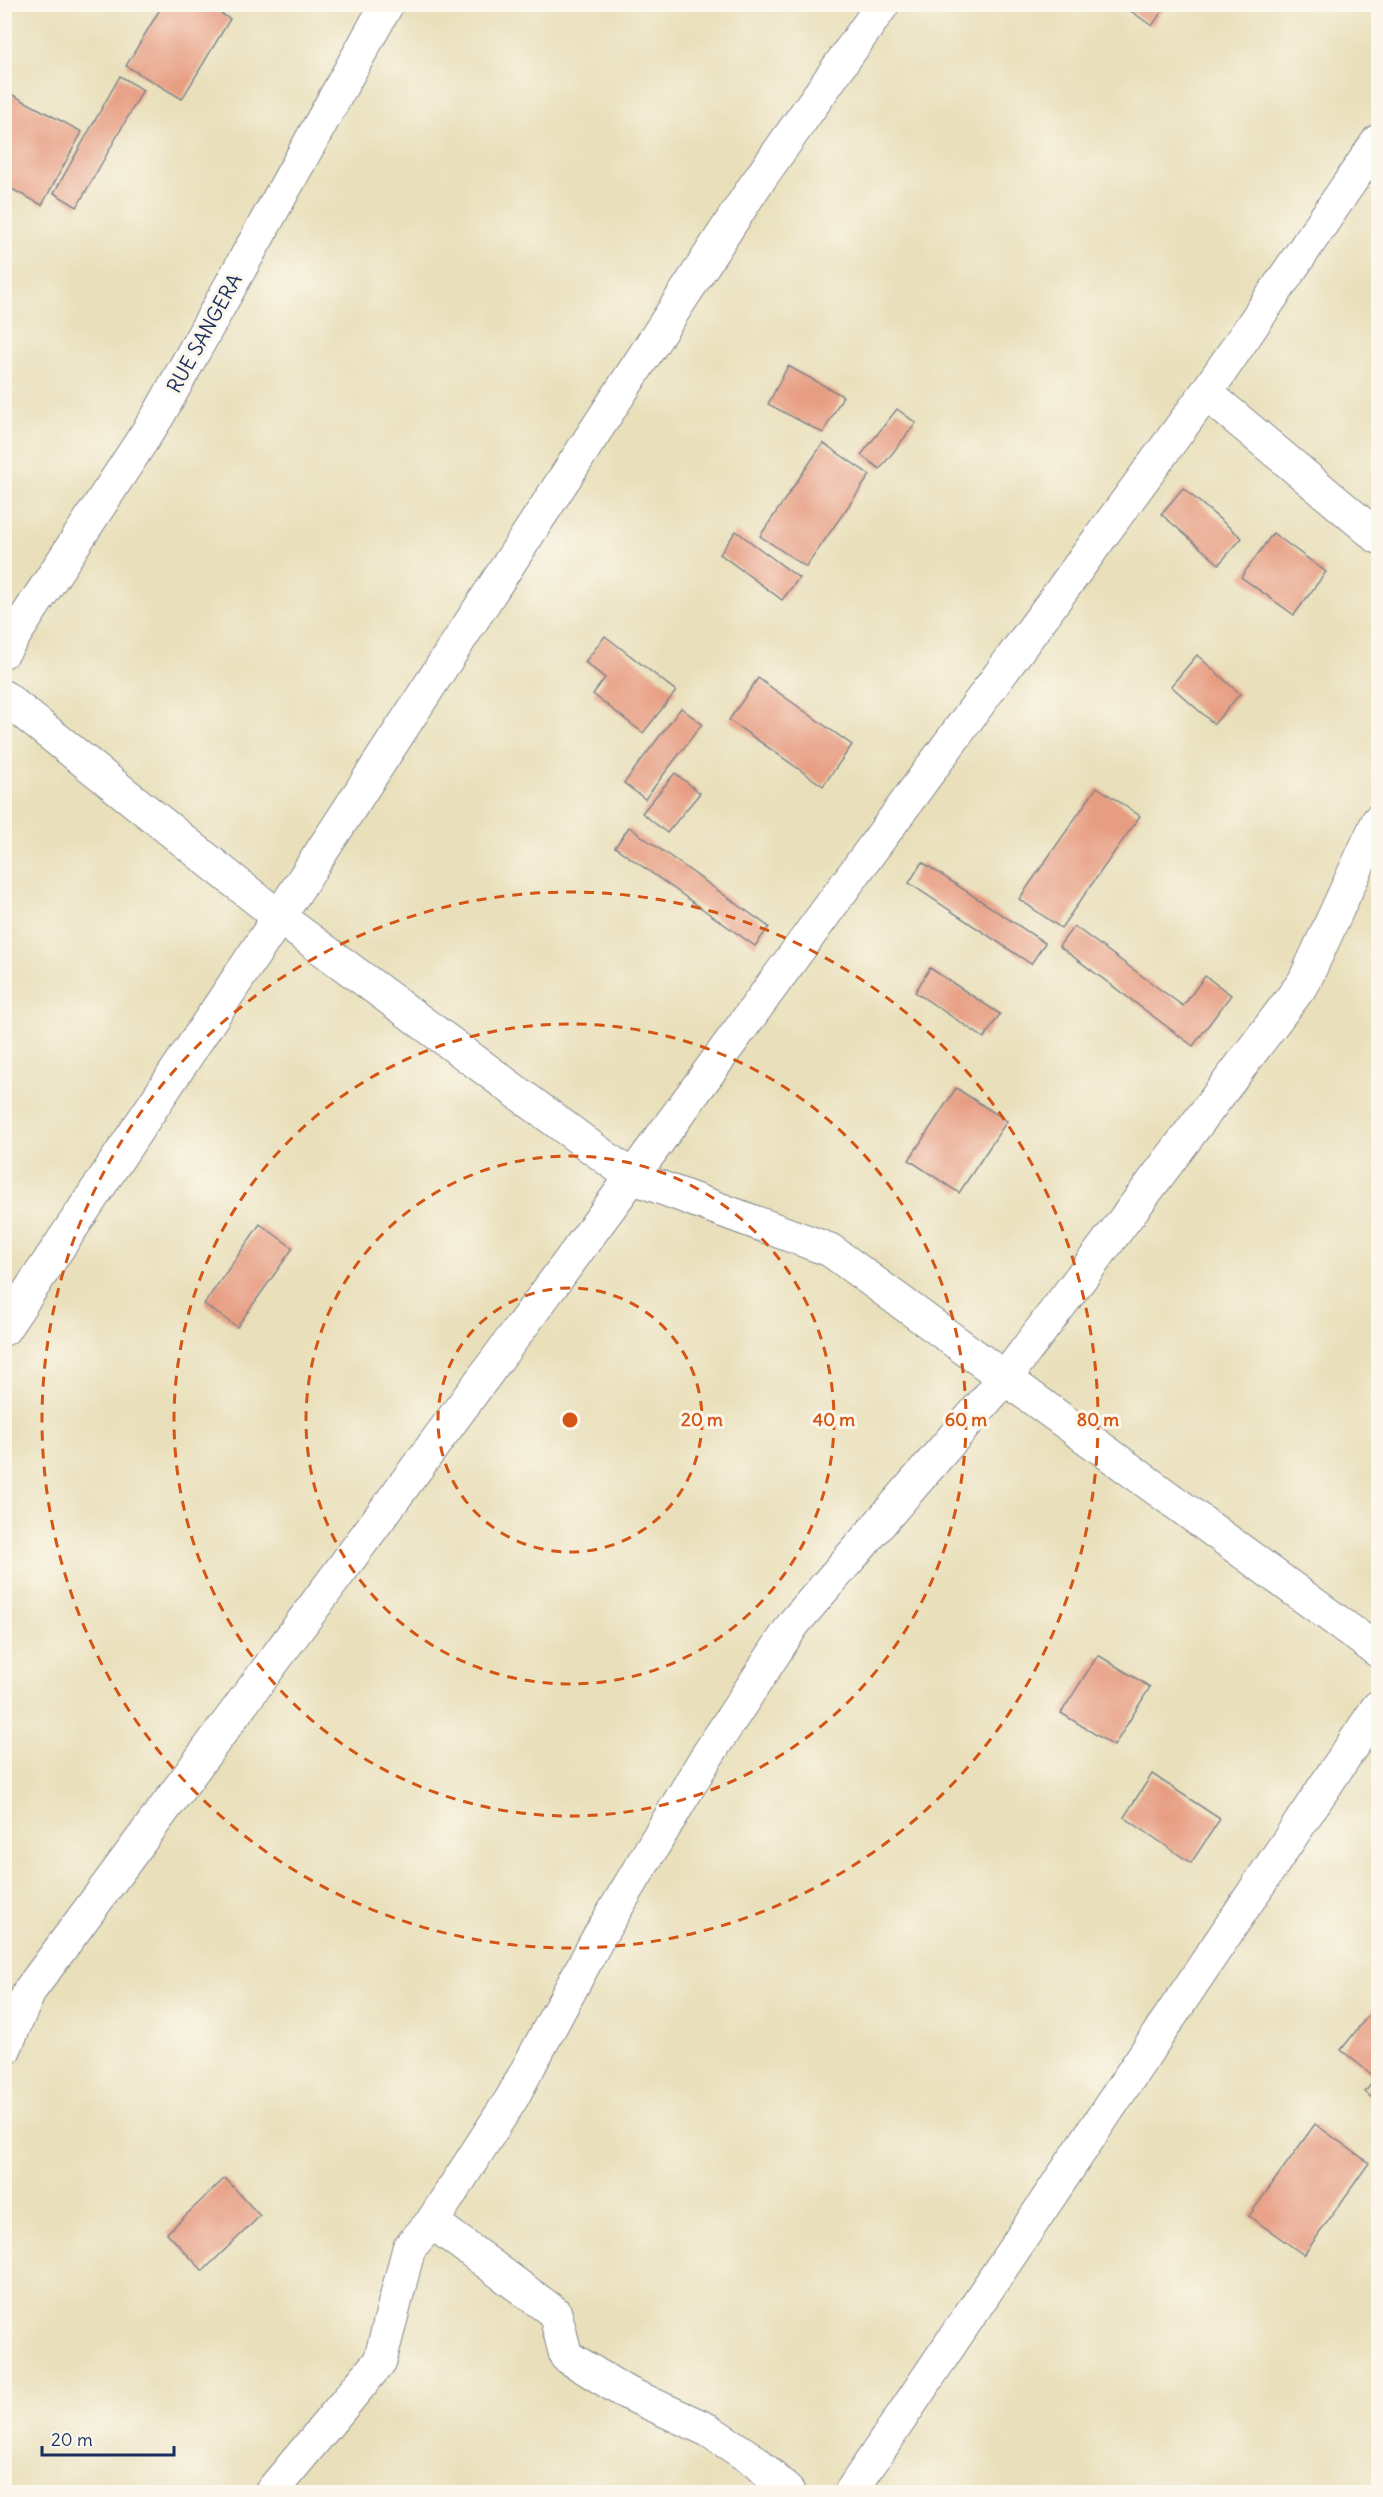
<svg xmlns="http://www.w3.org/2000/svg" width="1383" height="2497" font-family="Delius,sans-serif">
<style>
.building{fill:#e79d82}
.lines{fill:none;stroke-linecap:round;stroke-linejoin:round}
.minor-casing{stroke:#82878c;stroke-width:35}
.minor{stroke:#fff;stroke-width:33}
.ring{fill:none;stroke:#d45514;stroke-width:3;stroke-dasharray:10 8}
.labels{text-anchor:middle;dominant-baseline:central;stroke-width:6;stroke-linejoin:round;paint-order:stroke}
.street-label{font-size:20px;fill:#1b2f5e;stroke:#fbf7ec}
.centre{fill:#d45514;stroke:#fbf7ec;stroke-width:3}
.ring-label{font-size:18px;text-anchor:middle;font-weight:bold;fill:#d45514;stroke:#fbf7ec;stroke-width:6;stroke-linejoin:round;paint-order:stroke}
</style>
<rect width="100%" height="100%" fill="#fbf7ec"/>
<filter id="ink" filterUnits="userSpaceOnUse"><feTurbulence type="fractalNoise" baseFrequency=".0167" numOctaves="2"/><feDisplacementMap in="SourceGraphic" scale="12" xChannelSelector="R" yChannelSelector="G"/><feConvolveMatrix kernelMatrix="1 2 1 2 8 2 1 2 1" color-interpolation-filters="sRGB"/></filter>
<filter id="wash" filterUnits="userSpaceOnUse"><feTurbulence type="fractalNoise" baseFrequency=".008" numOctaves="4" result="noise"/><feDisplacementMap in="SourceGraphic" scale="24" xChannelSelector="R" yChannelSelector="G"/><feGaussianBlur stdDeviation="1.35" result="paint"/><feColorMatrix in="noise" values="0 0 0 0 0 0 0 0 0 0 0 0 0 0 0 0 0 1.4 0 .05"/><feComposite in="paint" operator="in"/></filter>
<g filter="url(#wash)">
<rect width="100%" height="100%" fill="#e9dfba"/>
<g id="blocks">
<path class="building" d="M163 4H205L230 19 182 99 126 66Z
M1121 4H1167L1152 26Z
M120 76 143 90 77 207 54 193Z
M9 93 82 132 42 205 4 185V102Z
M788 366 843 396 823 433 768 404Z
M897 409 916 423 880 469 861 455Z
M823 443 870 475 806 567 760 536Z
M1183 488 1242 538 1219 564 1161 514Z
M736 531 799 578 782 600 720 554Z
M1273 533 1326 572 1294 615 1241 577Z
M605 636 676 691 643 733 593 694 605 678 585 662Z
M1197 655 1240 694 1214 724 1171 686Z
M758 678 852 745 823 786 729 720Z
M681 708 702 724 645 799 624 783Z
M675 773 700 793 667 833 642 813Z
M1097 787 1140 816 1061 928 1019 899Z
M629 827 769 927 755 946 615 847Z
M922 862 1045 943 1031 964 909 883Z
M1074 926 1183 1006 1205 976 1231 995 1193 1046 1059 946Z
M930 968 1000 1014 984 1038 915 992Z
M956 1088 1007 1121 959 1193 909 1160Z
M260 1224 293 1248 237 1327 204 1304Z
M1098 1655 1150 1687 1114 1746 1061 1713Z
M1152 1774 1220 1819 1191 1863 1124 1817Z
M1378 2003V2103L1365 2092 1376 2078 1341 2050Z
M1315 2124 1369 2163 1304 2255 1249 2216Z
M225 2178 260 2216 203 2271 167 2233Z"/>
</g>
</g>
<g filter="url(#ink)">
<use href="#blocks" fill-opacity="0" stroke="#82878c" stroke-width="1.5"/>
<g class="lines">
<g class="minor-casing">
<path id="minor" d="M1206 393 1378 537
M4 651 158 416 387 4
M4 697 279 917 632 1177 830 1250 1378 1651
M4 1329 279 917 754 187 883 4
M4 2050 30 1990 632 1177 1206 393 1378 141
M432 2222 555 2313 566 2356 623 2391 708 2430 755 2461 788 2492
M271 2492 380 2361 409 2248 432 2222 512 2098 597 1940 705 1759 794 1623 1005 1378 1304 982 1378 821
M851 2492 1378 1707"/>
</g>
<use href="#minor" class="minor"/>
</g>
</g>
<g class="ring">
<circle cx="570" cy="1420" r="132"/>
<circle cx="570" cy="1420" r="264"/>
<circle cx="570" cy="1420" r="396"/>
<circle cx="570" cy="1420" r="528"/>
</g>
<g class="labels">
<g class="street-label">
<text transform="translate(204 333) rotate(-61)">RUE SANGERA</text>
</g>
</g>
<circle cx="570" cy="1420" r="9" class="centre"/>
<g class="ring-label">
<text x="702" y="1426">20 m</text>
<text x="834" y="1426">40 m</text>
<text x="966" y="1426">60 m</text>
<text x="1098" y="1426">80 m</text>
</g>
<rect width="1383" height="2497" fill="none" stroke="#fbf7ec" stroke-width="24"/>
<path d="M42 2446v9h132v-9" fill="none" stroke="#1b2f5e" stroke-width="3"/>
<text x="51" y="2446" font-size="18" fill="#1b2f5e" stroke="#fbf7ec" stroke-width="4.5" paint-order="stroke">20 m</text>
</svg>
